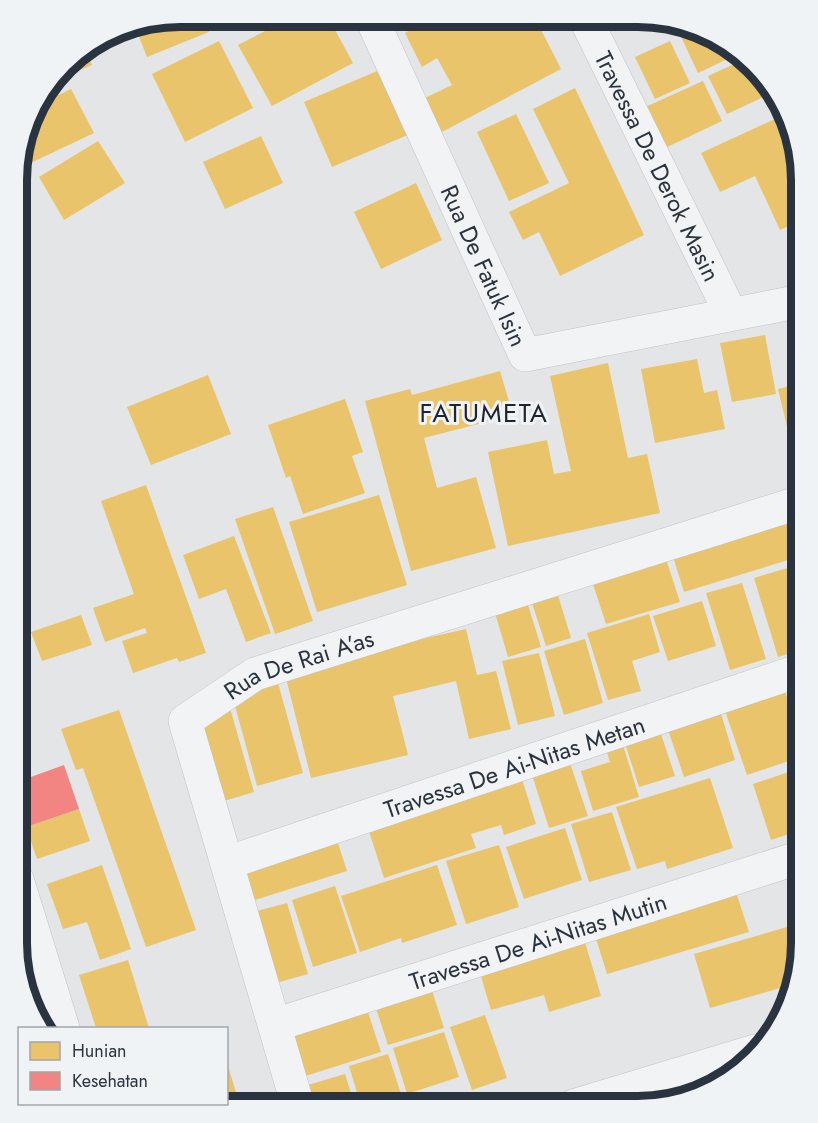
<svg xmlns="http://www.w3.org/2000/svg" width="818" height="1123" font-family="Jost,sans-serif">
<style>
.homes{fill:#e9c46a}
.health{fill:#f28482}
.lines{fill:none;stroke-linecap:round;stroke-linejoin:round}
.minor-casing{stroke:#c1c3c5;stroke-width:34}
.minor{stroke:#f1f3f4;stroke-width:33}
.labels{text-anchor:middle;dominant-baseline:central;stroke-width:6;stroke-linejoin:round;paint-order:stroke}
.street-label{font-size:24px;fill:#2a3440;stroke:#f0f3f6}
.neighbourhood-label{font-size:26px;letter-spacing:1.5px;fill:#1c2530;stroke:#f0f3f6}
.rim{fill:none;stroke:#2a3440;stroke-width:8}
</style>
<rect width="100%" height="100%" fill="#e3e5e7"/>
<path class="homes" d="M180 17H203L209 32 147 57 134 24Z
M218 17H244L223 27Z
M292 17H328L353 63 272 106 238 45Z
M435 17 535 18 561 69 442 132 425 98 452 85 437 58 422 67 405 33Z
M675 24 729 44 738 54 698 73Z
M219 41 253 108 185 142 152 74Z
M670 41 690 83 655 99 635 57Z
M85 49 92 65 51 83 72 57Z
M743 60 772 93 727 114 708 76Z
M382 69 410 134 332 167 304 102Z
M703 81 722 121 663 149 643 108Z
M575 88 644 235 560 276 539 232 523 240 509 212 569 183 533 109Z
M71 89 94 133 18 169V158L36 106Z
M516 114 549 183 509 201 477 132Z
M786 114 801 179V220L780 230 755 176 720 192 701 153Z
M261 136 283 183 225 209 203 162Z
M98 141 125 183 64 220 39 177Z
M416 183 442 240 381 269 354 212Z
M765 335 776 394 732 402 720 343Z
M697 359 704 393 717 390 725 429 655 443 641 369Z
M608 363 628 458 647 454 660 513 508 546 488 452 547 440 554 474 571 471 550 376Z
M500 371 513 415 424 438 437 488 476 477 496 548 411 571 365 401 410 389 412 395Z
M208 375 231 434 151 465 127 407Z
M801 383V462L796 464 778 389Z
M345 399 363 452 352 456 365 493 303 514 290 476 286 478 268 425Z
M146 485 206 653 179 662 177 658 133 673 122 641 147 633 145 628 105 642 93 608 134 594 101 501Z
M379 495 407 585 317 612 289 522Z
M273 507 313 621 275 634 235 519Z
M784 512 798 557 684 592 670 547Z
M234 536 271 633 246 642 226 589 199 599 183 555Z
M664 553 680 602 606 624 590 575Z
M801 564V650L778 657 754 578Z
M742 583 766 659 730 670 706 593Z
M557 592 571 638 546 646 531 600Z
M525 595 541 647 508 657 493 606Z
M702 601 716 646 668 661 653 616Z
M649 614 660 652 632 661 641 691 608 700 587 633Z
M81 615 92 645 42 661 31 632Z
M466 629 477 675 496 671 511 729 469 739 456 681 393 696 408 755 311 778 284 670Z
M585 639 603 703 564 715 544 651Z
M539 653 555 716 518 725 502 661Z
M801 676V730L785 681Z
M782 682 801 741V757L747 775 722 702Z
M278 683 303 773 257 786 232 695Z
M719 707 735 760 684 777 666 724Z
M230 708 254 792 214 804 190 720Z
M119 710 196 930 146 947 83 768 76 770 61 729Z
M657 722 675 776 639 787 622 734Z
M620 735 639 797 593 811 581 771 610 762 603 740Z
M570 763 588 816 549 828 532 775Z
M801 768V830L771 840 753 784Z
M710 778 733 848 667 869 665 861 637 869 616 807Z
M522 779 536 824 504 835 501 825 471 834 476 848 384 878 366 822Z
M79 809 90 841 37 859 26 827Z
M612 812 631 870 589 882 571 824Z
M565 828 582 880 524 899 506 847Z
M334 831 347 871 252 901 239 861Z
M499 845 519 907 466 924 446 861Z
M801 857V908L798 909 784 862Z
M102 865 131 949 100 960 87 922 63 929 47 884Z
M437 865 457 925 402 943 401 938 360 952 341 896Z
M733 883 749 932 607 974 594 932Z
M335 886 357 953 313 967 292 900Z
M287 903 308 974 269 985 249 913Z
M801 923V954L791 985 710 1008 694 954Z
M582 932 601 996 549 1012 544 995 491 1010 477 963Z
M128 960 149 1028H96L79 975Z
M428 978 444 1028 388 1045 372 996Z
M365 1003 381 1052 296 1079 280 1030Z
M485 1015 507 1078 472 1090 450 1027Z
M444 1032 459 1077 407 1094 393 1048Z
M388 1054 405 1106H361L349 1066Z
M227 1063 240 1105H226Z
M345 1074 355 1106H304L298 1088Z"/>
<path class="health" d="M64 765 79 809 26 827 17 803V782Z"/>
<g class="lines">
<g class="minor-casing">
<g id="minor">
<path id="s1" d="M371 17 525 355 801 301"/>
<path id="s2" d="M585 18 731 314"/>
<path id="s3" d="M227 863 801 670"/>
<path d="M17 879 63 1028"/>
<path id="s4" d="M275 1025 801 857"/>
<path id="s5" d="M298 1106 185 721 255 674 801 502"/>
<path d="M573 1106 755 1051"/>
</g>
</g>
<use href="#minor" class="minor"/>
</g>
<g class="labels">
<g class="street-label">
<text stroke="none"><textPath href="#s2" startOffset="165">Travessa De Derok Masin</textPath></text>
<text stroke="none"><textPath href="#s1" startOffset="273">Rua De Fatuk Isin</textPath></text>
<text stroke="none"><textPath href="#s5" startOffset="530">Rua De Rai A’as</textPath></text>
<text stroke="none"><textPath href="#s3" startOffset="303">Travessa De Ai-Nitas Metan</textPath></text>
<text stroke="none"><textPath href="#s4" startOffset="276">Travessa De Ai-Nitas Mutin</textPath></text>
</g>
<g class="neighbourhood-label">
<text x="484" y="413">FATUMETA</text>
</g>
</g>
<path d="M0 0H818V1123H0ZM180 27H638A153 153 0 0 1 791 180V943A153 153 0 0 1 638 1096H180A153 153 0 0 1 27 943V180A153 153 0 0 1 180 27Z" fill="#f0f3f6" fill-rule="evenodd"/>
<path class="rim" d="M180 27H638A153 153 0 0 1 791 180V943A153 153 0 0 1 638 1096H180A153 153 0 0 1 27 943V180A153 153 0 0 1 180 27Z"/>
<rect x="18" y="1027" width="210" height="78" fill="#f0f3f6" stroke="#a1a7ad" stroke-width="1.5"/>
<rect x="30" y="1042" width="30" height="18" fill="#e9c46a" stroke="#a1a7ad" stroke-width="1.5"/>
<text x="72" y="1057" font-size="18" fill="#2a3440">Hunian</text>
<rect x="30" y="1072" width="30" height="18" fill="#f28482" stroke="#a1a7ad" stroke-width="1.5"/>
<text x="72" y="1087" font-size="18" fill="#2a3440">Kesehatan</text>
</svg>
